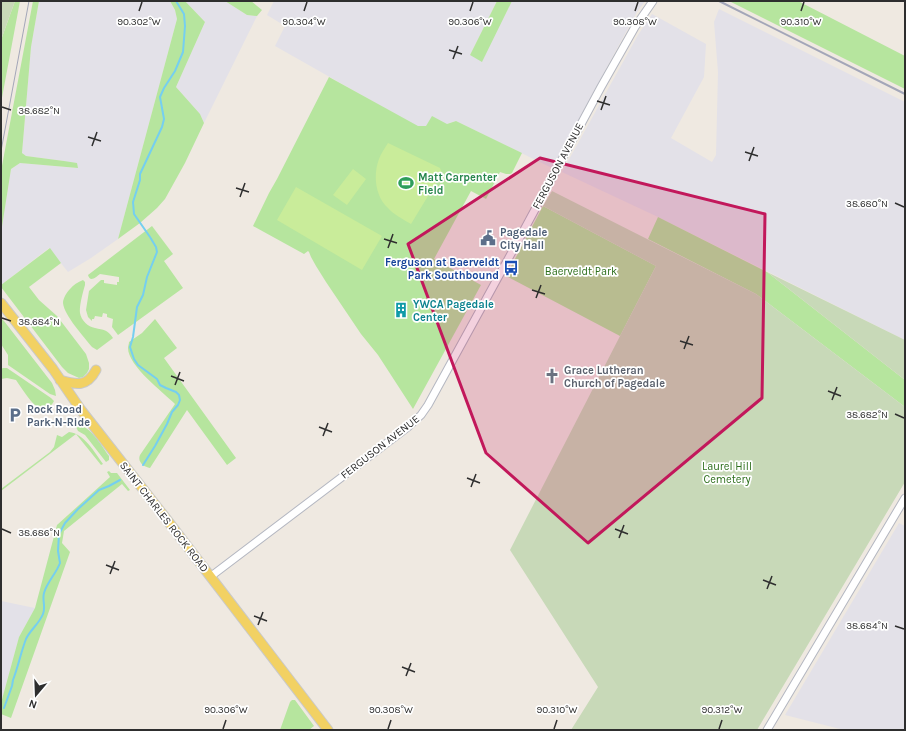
<svg xmlns="http://www.w3.org/2000/svg" width="906" height="731" font-family="Karla,sans-serif">
<style>
.industrial{fill:#e3e1e8}
.green{fill:#b6e59e}
.cemetery{fill:#c8d9b8}
.pitch{fill:#c9ec9a}
.lines{fill:none;stroke-linecap:round;stroke-linejoin:round}
.stream{stroke:#75cff0;stroke-width:2}
.minor-casing{stroke:#b4b7c1;stroke-width:9}
.major-casing{stroke:#c9c9c9;stroke-width:11}
.minor{stroke:#fff;stroke-width:7}
.major{stroke:#f2d163;stroke-width:9}
.tram{stroke:#a3a6b8;stroke-width:1}
.rail{stroke:#a3a6b8;stroke-width:2}
.marked{fill:#c2185b;fill-opacity:0.2;stroke:#c2185b;stroke-width:3;stroke-linejoin:round}
.ticks{fill:none;stroke:#2e2e2e;stroke-width:1.5}
.labels{text-anchor:middle;dominant-baseline:central;stroke-width:3.5;stroke-linejoin:round;paint-order:stroke}
.street-label{font-size:11px;fill:#2e2e2e;stroke:#fff}
.leisure-label{font-size:11px;font-weight:bold;fill:#27864d;stroke:#fff;text-anchor:start}
.service-label{font-size:11px;font-weight:bold;fill:#4e5e75;stroke:#fff;text-anchor:start}
.transit-label{font-size:11px;font-weight:bold;fill:#164399;stroke:#fff;text-anchor:end}
.park-label{font-size:11px;fill:#2c6e1b;stroke:#fff}
.culture-label{font-size:11px;font-weight:bold;fill:#0d838f;stroke:#fff;text-anchor:start}
.worship-label{font-size:11px;font-weight:bold;fill:#5b616d;stroke:#fff;text-anchor:start}
.ticks-label{font-size:10px;text-anchor:middle;fill:#2e2e2e;stroke:#fff;stroke-width:3.5;stroke-linejoin:round;paint-order:stroke}
</style>
<rect width="100%" height="100%" fill="#efe9e1"/>
<path class="industrial" d="M39 1H170L175 10 177 19 118 239 91 258 68 272 49 248 1 285V233L11 169 20 163 77 168 64 161 26 156 22 153 31 47Z
M185 1H225L247 15 257 16 204 123 200 114 176 87 205 22Z
M274 1H497L470 55 482 61 512 1H645L637 12 620 43 552 168 456 121 447 124 418 127 275 46 285 26 267 15Z
M719 9 905 102V340L658 217 562 172 638 35 652 14 706 44 704 77 671 138 712 162 716 155 718 72 714 22Z
M899 523 905 526V730H844L785 715Z
M1 601 35 608 19 637 1 703Z"/>
<path class="green" d="M15 1H20L1 103V40Z
M33 1H39L31 47 22 153 26 156 64 161 77 163 78 168 20 163 11 169 1 233V171Z
M170 1H185L205 22 176 87 200 114 204 123 185 163 165 199 157 208 140 223 118 239 177 19 175 10Z
M225 1H251L262 10 257 16 247 15Z
M497 1H512L482 62 470 55Z
M729 1H798L905 56V89Z
M329 77 418 126H426L432 116 447 124 456 121 522 153 512 173 510 174H506L500 172 486 199 471 191 434 259 481 285 413 409 378 355 361 334 326 282 316 266 311 257 309 252 308 251 304 254 253 226 269 193 277 179Z
M543 206 656 266 620 336 506 276Z
M658 217 767 272 905 380V407L756 294 648 239Z
M152 226 173 254 164 261 183 288 118 335 112 327 113 319 107 317V314L103 313 102 317 95 316 94 319H92V321L88 317 86 310 89 291 101 280H104V283L117 285V282H119V277L100 274C96 277 90 283 88 275Z
M50 248 61 263 29 287 39 300 57 316 86 354 89 363V369L87 373 83 377 79 378 68 373 62 367 1 287V285Z
M83 280 85 282V285C83 292 79 306 80 313 81 320 88 327 95 328 104 330 107 329 113 338L97 350 92 347C84 337 64 315 63 303 63 298 67 292 70 289 73 285 78 282 83 280Z
M1 318 4 321 52 383 55 390 56 396 50 394 8 365V355L1 344Z
M155 319 177 348 164 358 236 458 227 465 187 410 150 468C144 467 137 462 140 455L175 404C163 392 128 366 128 348 128 346 129 344 129 342L142 333Z
M3 368H7L51 398 54 401C51 408 42 411 35 405 29 400 21 387 16 380L7 378 1 379V369Z
M76 424C92 427 100 444 109 456V460L106 462 85 435 78 431 76 427Z
M69 432C84 433 95 453 103 464L101 465 76 434 1 491V489L50 452 54 447 57 435 62 437Z
M109 471 111 473H117L130 490 128 491 122 484 64 531 62 543 70 552 11 718 1 714V703L19 637 35 608 57 525 110 477 107 472Z
M292 700H295L314 726 309 730H280L290 702Z"/>
<path class="cemetery" d="M1 1H15L1 40Z
M552 191 756 294 905 407V482L757 730H571L598 687 510 550 656 266 543 206Z
M767 272 905 340V380Z"/>
<path class="pitch" d="M388 143 440 168 442 173 411 224C403 219 394 215 388 208 375 196 373 175 379 159 381 153 385 148 388 143Z
M353 169 366 179 347 205 333 195Z
M296 187 382 236 362 270 277 220Z"/>
<g class="lines">
<path class="stream" d="M143 465 155 446 167 424 172 412 178 405 180 400 179 395 176 392 166 388 160 385 157 379 138 365 134 359 130 347 133 337 137 307 143 295 147 277 157 252 156 247 150 237 134 214 133 202 140 180V174L162 127 164 119 160 97 164 88 175 71 183 52 185 26 184 14 176 1
M4 708 12 686 13 680C18 667 21 652 26 639 30 630 39 624 43 614 46 607 42 600 44 593 47 582 56 574 60 563L58 551 59 534 65 523 78 509 99 490 109 486 120 480"/>
<g class="minor-casing">
<path id="minor" d="M210 577 408 427 421 415 428 405 518 241 601 87 635 27 653 1
M767 730 905 498"/>
</g>
<g class="major-casing">
<path id="major" d="M1 303 53 369 81 410 164 516 328 730
M60 380C77 385 87 387 96 370"/>
</g>
<use href="#minor" class="minor"/>
<use href="#major" class="major"/>
<path class="tram" d="M1 151 29 1"/>
<path class="rail" d="M719 1 905 94"/>
</g>
<path class="marked" d="M540 158 765 214 762 398 588 543 486 453 408 244Z"/>
<path class="ticks" d="M139 11 142 2M304 11 307 2M470 11 473 2M635 11 638 2M801 11 804 2M449 50 462 54M453 59 458 46M597 101 610 105M2 107 11 110M601 110 606 96M88 137 101 141M92 146 97 132M745 152 758 156M749 161 754 147M236 188 249 192M240 197 245 183M895 203 904 207M384 239 397 243M388 248 393 234M532 290 545 294M536 298 541 285M2 318 11 321M680 341 693 345M684 349 689 336M171 376 184 381M175 385 180 372M828 391 841 396M832 400 837 387M895 414 904 418M319 427 332 432M323 436 328 423M467 478 480 483M471 487 476 474M2 529 11 533M615 529 628 534M619 538 624 525M106 565 119 570M110 574 115 561M763 580 776 585M767 589 772 576M254 616 267 621M258 625 263 612M895 626 904 629M402 667 415 672M406 676 411 663M223 729 226 720M388 729 391 720M554 729 557 720M719 729 722 720"/>
<defs>
<g id="stadium-bare" transform="scale(1.2)"><path d="M0-5a6.5 5 0 1 0 0 10a6.5 5 0 1 0 0-10ZM-3.5-1.8h7v3.6h-7Z" fill="#2e9e5b" stroke="#fff" stroke-width="2.5" paint-order="stroke"/></g>
<g id="civic-bare" transform="scale(1.2)"><path d="M-.6-6.5H3V-4.5H.6V-3L4-1V1h2V6H-6V1h2V-1L-.6-3ZM-1.2 2.5V6h2.4V2.5Z" fill="#5c6f8a" stroke="#fff" stroke-width="2.5" paint-order="stroke"/></g>
<g id="bus-bare" transform="scale(1.2)"><path d="M-5-6H5V4H4V6H2V4H-2V6H-4V4H-5ZM-3.5-4V0h7V-4ZM-3.5 1.2v1.5H-2V1.2ZM2 1.2v1.5H3.5V1.2Z" fill="#1a4fb4" stroke="#fff" stroke-width="2.5" paint-order="stroke"/></g>
<g id="building-bare" transform="scale(1.2)"><path d="M-4-6H4V6H1V3H-1V6H-4ZM-2.5-4.3h1.7v1.8h-1.7ZM.8-4.3h1.7v1.8H.8ZM-2.5-1h1.7V.8h-1.7ZM.8-1h1.7V.8H.8Z" fill="#0f9aa8" stroke="#fff" stroke-width="2.5" paint-order="stroke"/></g>
<g id="church-bare" transform="scale(1.2)"><path d="M-1.2-6h2.4v3.5h3.3v2.4h-3.3V6h-2.4V-.1h-3.3v-2.4h3.3Z" fill="#6b7280" stroke="#fff" stroke-width="2.5" paint-order="stroke"/></g>
<g id="parking-bare" transform="scale(1.2)"><path d="M-3.5-5.5H1a3.5 3.5 0 0 1 0 7H-1V5.5H-3.5ZM-1-3.4V-.6H.8a1.4 1.4 0 0 0 0-2.8Z" fill="#5c6f8a" stroke="#fff" stroke-width="2.5" paint-order="stroke"/></g>
</defs>
<g fill-rule="evenodd">
<use href="#stadium-bare" x="406" y="183"/>
<use href="#civic-bare" x="488" y="238"/>
<use href="#bus-bare" x="511" y="268"/>
<use href="#building-bare" x="401" y="310"/>
<use href="#church-bare" x="552" y="376"/>
<use href="#parking-bare" x="15" y="415"/>
</g>
<g class="labels">
<g class="street-label">
<text transform="translate(558 166) rotate(-62)">FERGUSON AVENUE</text>
<text transform="translate(380 447) rotate(-38)">FERGUSON AVENUE</text>
<text transform="translate(164 517) rotate(52)">SAINT CHARLES ROCK ROAD</text>
</g>
<g class="leisure-label">
<text x="418" y="177">Matt Carpenter<tspan x="418" dy="13">Field</tspan></text>
</g>
<g class="service-label">
<text x="500" y="232">Pagedale<tspan x="500" dy="13">City Hall</tspan></text>
<text x="27" y="409">Rock Road<tspan x="27" dy="13">Park-N-Ride</tspan></text>
</g>
<g class="transit-label">
<text x="499" y="262">Ferguson at Baerveldt<tspan x="499" dy="13">Park Southbound</tspan></text>
</g>
<g class="park-label">
<text x="581" y="271">Baerveldt Park</text>
<text x="727" y="466">Laurel Hill<tspan x="727" dy="13">Cemetery</tspan></text>
</g>
<g class="culture-label">
<text x="413" y="304">YWCA Pagedale<tspan x="413" dy="13">Center</tspan></text>
</g>
<g class="worship-label">
<text x="564" y="370">Grace Lutheran<tspan x="564" dy="13">Church of Pagedale</tspan></text>
</g>
</g>
<g class="ticks-label">
<text x="139" y="25">90.302°W</text>
<text x="304" y="25">90.304°W</text>
<text x="470" y="25">90.306°W</text>
<text x="635" y="25">90.308°W</text>
<text x="801" y="25">90.310°W</text>
<text x="39" y="114">38.682°N</text>
<text x="867" y="207">38.680°N</text>
<text x="39" y="325">38.684°N</text>
<text x="867" y="418">38.682°N</text>
<text x="39" y="536">38.686°N</text>
<text x="867" y="629">38.684°N</text>
<text x="226" y="713">90.306°W</text>
<text x="391" y="713">90.308°W</text>
<text x="557" y="713">90.310°W</text>
<text x="722" y="713">90.312°W</text>
</g>
<rect width="906" height="731" fill="none" stroke="#2e2e2e" stroke-width="4"/>
<g transform="translate(36 695) rotate(199)" stroke="#ffffff" stroke-width="3" paint-order="stroke">
<path d="M0-3L7 15L0 10L-7 15Z" fill="#2e2e2e"/>
<text y="-6" font-size="11" font-weight="bold" text-anchor="middle" fill="#2e2e2e">N</text>
</g>
</svg>
